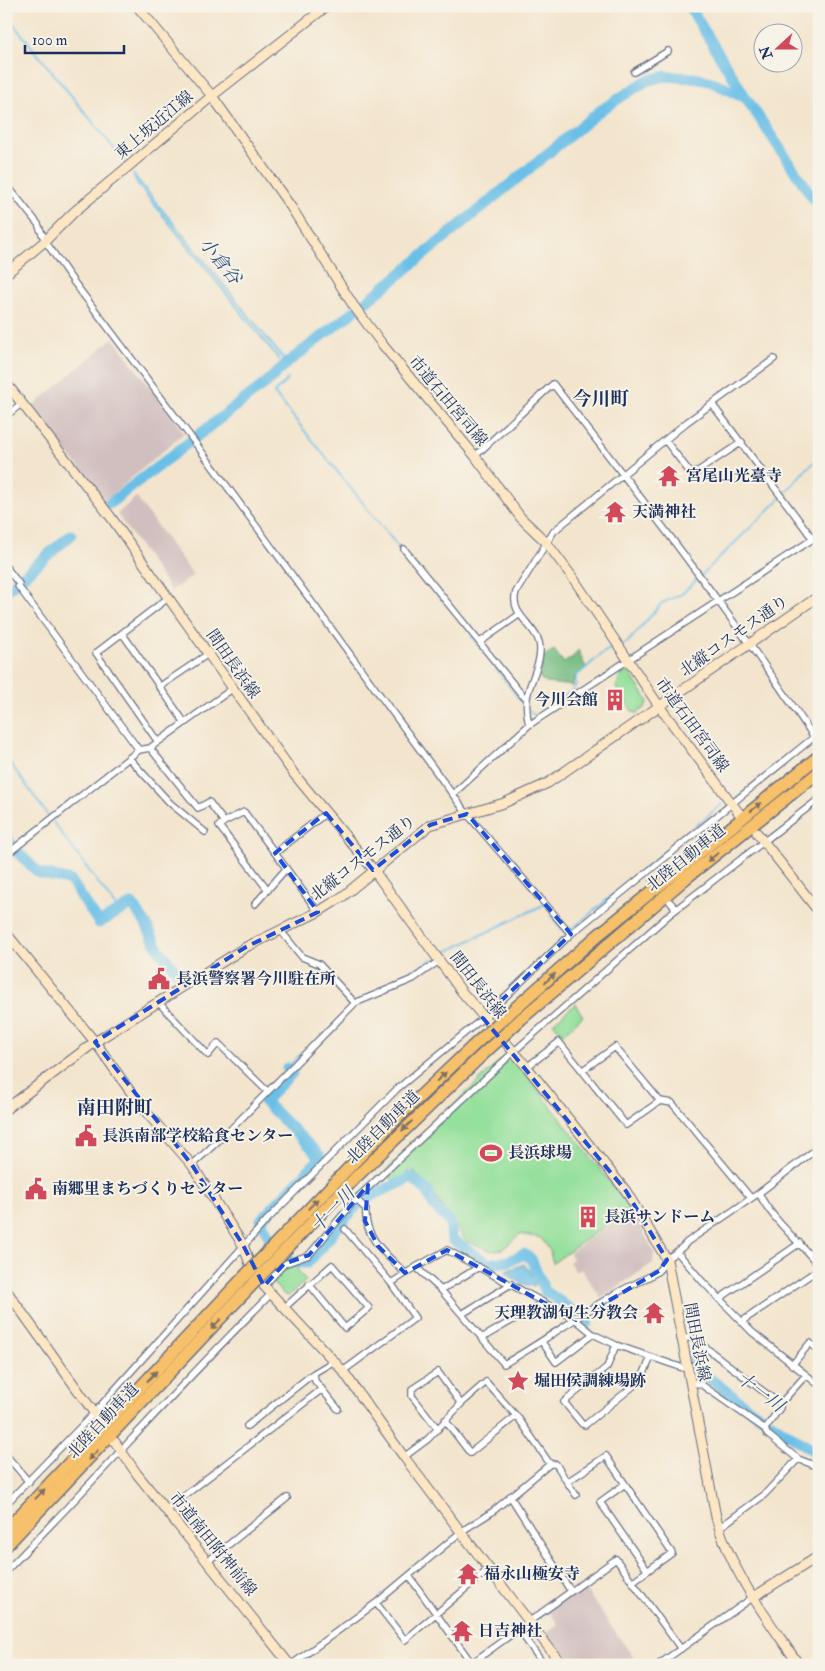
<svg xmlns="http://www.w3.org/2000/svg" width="825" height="1671" font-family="'IM FELL Double Pica','Noto Serif JP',serif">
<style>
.industrial{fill:#d1bfbf}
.green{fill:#95e09c;stroke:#58887d}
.forest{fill:#78be84;stroke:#4a7671}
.water{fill:#6abfe7;stroke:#4277a2}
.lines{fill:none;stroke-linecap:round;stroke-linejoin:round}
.stream{stroke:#6abfe7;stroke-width:2}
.river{stroke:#6abfe7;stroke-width:11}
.street-tunnel{stroke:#c8c1b7;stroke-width:5.5;stroke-dasharray:5.5 3;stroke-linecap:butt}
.street-casing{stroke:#676f85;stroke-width:8}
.secondary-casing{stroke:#676f85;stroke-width:11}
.highway-casing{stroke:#676f85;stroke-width:14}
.street{stroke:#fff;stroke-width:5.5}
.secondary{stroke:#fce6c4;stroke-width:9}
.highway{stroke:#f7c06b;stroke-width:11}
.highway-bridge-casing{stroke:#676f85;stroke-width:14;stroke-linecap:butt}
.highway-bridge{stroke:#f7c06b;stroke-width:11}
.oneway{fill:#7e7064}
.marked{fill:none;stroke:#1d4ed8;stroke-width:4;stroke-dasharray:10 6;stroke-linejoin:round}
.labels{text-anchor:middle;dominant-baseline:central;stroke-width:4;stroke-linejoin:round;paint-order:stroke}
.street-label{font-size:16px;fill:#1b2f5e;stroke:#f7f3e8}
.poi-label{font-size:16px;font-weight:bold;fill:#1b2f5e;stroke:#f7f3e8;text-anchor:start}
.water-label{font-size:18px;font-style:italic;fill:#2f5380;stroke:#f7f3e8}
.quarter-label{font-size:19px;font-weight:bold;fill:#1b2f5e;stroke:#f7f3e8}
</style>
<rect width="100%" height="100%" fill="#f7f3e8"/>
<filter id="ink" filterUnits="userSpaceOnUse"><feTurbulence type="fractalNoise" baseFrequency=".02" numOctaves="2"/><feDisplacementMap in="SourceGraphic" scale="10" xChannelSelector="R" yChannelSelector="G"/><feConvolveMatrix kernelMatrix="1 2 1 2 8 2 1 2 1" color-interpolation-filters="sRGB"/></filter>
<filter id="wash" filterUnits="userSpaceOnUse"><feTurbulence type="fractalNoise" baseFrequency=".0096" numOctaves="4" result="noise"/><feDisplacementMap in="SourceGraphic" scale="20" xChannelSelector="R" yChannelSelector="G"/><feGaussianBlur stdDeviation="1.12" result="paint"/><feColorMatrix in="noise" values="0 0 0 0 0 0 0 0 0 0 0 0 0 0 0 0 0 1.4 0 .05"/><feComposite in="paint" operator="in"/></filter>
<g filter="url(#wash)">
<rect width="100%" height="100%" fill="#f3e5cd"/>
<path class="industrial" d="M113 338 184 433 106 500 31 408Z
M136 497 193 575 171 591 117 514Z
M632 1209 654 1253 653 1263 601 1298 581 1269 576 1272 569 1262 573 1259 570 1253Z
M582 1585 634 1658 626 1665H565L543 1635 558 1624 547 1609Z"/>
<path class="green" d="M629 672 648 701 646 707 637 713 633 712 616 688 620 675Z
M575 1004 583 1016 563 1034 553 1023Z
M509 1052 630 1208 553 1263 549 1249 541 1238 520 1234 503 1249 492 1251 466 1241 429 1187 411 1169 396 1183 384 1172Z
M292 1262 306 1281 288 1296 283 1294 271 1281Z"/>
<path class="forest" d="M554 650 564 663 574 656 578 650 586 668 575 676 573 686 546 683 539 677 544 656Z"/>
<path class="water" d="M524 1264 537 1281 534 1286C525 1286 510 1279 506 1271Z"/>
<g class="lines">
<path class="stream" d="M6 15 125 162
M133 174 287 363
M134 176 137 183 279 359
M288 379 274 393 400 549
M403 552 443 601
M471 636 524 705
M621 646 628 642 662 603 682 594 780 499 807 468 819 459
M529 711 537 716 540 714 572 691 576 685V676C590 667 601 649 617 647
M6 757 49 817
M53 822 119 911
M551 915 566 934 722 804
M440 955 543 905
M381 989 433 959
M287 1068 301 1054"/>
<path class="river" d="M689 6 746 98 819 207
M109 504 266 383 287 363 361 306 601 110 646 81 665 76 695 78 712 82 746 98
M6 591 71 535
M6 834 12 847 39 873 71 881 99 923 132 904 146 924 159 950 182 978
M287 1068 292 1073 264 1101 321 1157 261 1220 268 1235 288 1257
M298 1263H307C327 1244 341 1219 362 1201 372 1192 397 1187 411 1177L428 1192 433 1205 450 1222 452 1239 488 1264 509 1261 524 1254 531 1259 545 1291 588 1322
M683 1355C723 1393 772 1424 819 1454"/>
</g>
</g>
<g filter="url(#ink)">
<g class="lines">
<path class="street-tunnel" d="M650 879 657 887"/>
<g class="street-casing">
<path id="street" d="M634 72 668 51
M6 184 38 224 45 241 73 281 199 448 467 814 571 934
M712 404 813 539
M6 416 22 403
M665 440 692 475 742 442
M475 456 553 384C643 500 732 615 814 737
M404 549 522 695 527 698
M6 567 19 584
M18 586 139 750
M122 633 185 723
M480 642 520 614
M159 687 208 654
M529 725C527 717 526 707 527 698 529 681 544 660 539 642 534 624 509 614 516 592L554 531 687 422 774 359
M158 742 232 689
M150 748 198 808 209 802 224 822 244 812 275 853 326 813
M129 758 170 803 205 832
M453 794 529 725 819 535
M224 822 219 826 268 890
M275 853 318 912
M6 855 139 750 150 748 158 742 96 653 168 598
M670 902 676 909
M255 904 286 869
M281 931 302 957 319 964 355 1003
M159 1003 208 1055 218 1043 267 1091
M527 1067 559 1042 626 1125 660 1101
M583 1070 615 1047 660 1101 672 1103 751 1198
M192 1165 231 1129 355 1003 413 979 439 961
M759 1193C770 1218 801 1243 819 1266
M356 1199 366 1209C363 1237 387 1255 405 1273
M678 1253 702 1281 752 1332 819 1385
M391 1283 416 1267
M264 1286 284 1264 309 1255 356 1199 519 1047 670 914 819 799
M441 1290 479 1267
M719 1299 800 1243
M284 1308 332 1265 369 1308 345 1328 309 1284
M462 1314 511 1284
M741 1322 819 1269
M482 1338 542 1303
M680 1338H693L780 1404 806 1375
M542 1342 556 1362 593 1334
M616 1345 607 1367 564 1402 582 1424 585 1425 641 1380 651 1357
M792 1365 810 1343 817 1349 819 1347
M683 1368 616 1345 593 1334 576 1320 447 1250 416 1267 441 1290 504 1364C543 1342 579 1315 617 1293 630 1285 646 1280 658 1271 662 1268 663 1263 667 1259 674 1253 681 1250 687 1242L759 1193 819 1147
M343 1371 415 1318 391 1283 345 1229
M314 1373 315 1381 338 1409
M689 1381 702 1385 765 1429 767 1434 798 1459 819 1467
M445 1420 470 1453 516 1416
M247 1426 314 1373 334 1361
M438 1429 412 1396V1389L438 1372 461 1404
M765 1429 780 1408V1404
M6 1455 29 1482
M550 1464H556L567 1482 606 1456 625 1484
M567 1482 576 1495
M510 1496 570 1590
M6 1504 93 1414 266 1221 397 1089 483 1018 571 934 819 733
M166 1510 322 1389
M719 1528 764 1495 798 1459
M208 1561 287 1498
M6 1571C96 1480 180 1384 271 1294
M409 1576 473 1665
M632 1582 672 1553 625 1484 600 1502 647 1570
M376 1603 405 1640 490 1568
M519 1630 544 1665
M291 1665 376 1603 462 1531 492 1512 550 1464 519 1419 486 1382 461 1404 428 1439 404 1457
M469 1665 616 1559 681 1649
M658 1665 752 1598"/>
</g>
<g class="secondary-casing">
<path id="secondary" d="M137 6 212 96 291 207 353 305 382 344 475 456 521 518 546 542 573 578 659 706 739 813
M6 274 45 241 74 212 212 96 327 6
M6 383 110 516 294 774 372 868 462 992 527 1067 626 1191 667 1260 716 1517C731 1573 767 1618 799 1665
M757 833 819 912
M6 933 95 1042 140 1105 192 1165 243 1245 250 1264 264 1286 343 1371 404 1457 562 1665
M6 1109 95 1042 246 947 318 912 342 897 430 825 504 803 548 783 819 596
M6 1290 100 1421
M115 1442 137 1474 290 1665
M752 1598 819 1556"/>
</g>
<g class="highway-casing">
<path id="highway" d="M513 1010 597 936 819 756
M521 1019 686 878 819 772
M280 1239 392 1123 472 1047
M288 1247 355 1178 480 1057
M6 1530 241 1280
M6 1546 249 1288"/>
</g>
<use href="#street" class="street"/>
<use href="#secondary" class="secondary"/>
<use href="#highway" class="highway"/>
<g class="highway-bridge-casing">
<path id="highway-bridge" d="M472 1047 513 1010
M480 1057 521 1019
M241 1280 280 1239
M249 1288 288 1247"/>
</g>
<use href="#highway-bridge" class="highway-bridge"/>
</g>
<defs><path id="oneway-solid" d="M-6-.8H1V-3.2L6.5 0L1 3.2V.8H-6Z" transform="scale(1.25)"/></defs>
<g class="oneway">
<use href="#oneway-solid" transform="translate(756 807) rotate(-39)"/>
<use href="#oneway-solid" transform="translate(713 857) rotate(141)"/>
<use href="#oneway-solid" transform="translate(550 978) rotate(-41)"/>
<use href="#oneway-solid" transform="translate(441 1077) rotate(-43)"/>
<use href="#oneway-solid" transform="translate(407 1126) rotate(136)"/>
<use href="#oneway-solid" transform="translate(313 1204) rotate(-46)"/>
<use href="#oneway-solid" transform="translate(216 1324) rotate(133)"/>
<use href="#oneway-solid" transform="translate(152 1376) rotate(-47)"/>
<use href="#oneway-solid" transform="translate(93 1455) rotate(134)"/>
<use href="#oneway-solid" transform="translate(40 1494) rotate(-46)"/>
</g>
</g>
<path class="marked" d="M326 813 373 870 430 825 467 814 571 934 483 1018 626 1191 667 1260 659 1271 576 1320 447 1250 405 1273 378 1246 365 1221 368 1185 309 1255 284 1264 264 1286 243 1245 192 1165 95 1042 246 947 318 912 275 853Z"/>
<defs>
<g id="temple-bare" transform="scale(1.725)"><path d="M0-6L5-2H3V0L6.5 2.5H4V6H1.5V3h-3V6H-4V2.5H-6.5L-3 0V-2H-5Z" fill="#d1495b" stroke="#f7f3e8" stroke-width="2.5" paint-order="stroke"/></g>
<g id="building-bare" transform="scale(1.725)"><path d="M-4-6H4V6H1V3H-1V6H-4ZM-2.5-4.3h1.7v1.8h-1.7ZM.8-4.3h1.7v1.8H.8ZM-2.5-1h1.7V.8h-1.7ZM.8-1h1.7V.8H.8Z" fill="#d1495b" stroke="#f7f3e8" stroke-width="2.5" paint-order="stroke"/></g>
<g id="civic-bare" transform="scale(1.725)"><path d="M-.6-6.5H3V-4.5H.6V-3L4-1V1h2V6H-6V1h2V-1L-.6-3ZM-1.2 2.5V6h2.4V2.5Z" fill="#d1495b" stroke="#f7f3e8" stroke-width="2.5" paint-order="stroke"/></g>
<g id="stadium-bare" transform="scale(1.725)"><path d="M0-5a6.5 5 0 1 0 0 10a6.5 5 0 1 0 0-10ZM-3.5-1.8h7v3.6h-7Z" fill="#d1495b" stroke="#f7f3e8" stroke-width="2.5" paint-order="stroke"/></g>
<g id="sight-bare" transform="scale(1.725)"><path d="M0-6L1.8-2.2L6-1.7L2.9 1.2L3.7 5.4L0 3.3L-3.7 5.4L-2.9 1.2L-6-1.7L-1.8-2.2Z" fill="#d1495b" stroke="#f7f3e8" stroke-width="2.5" paint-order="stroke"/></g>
</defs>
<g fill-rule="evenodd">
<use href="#temple-bare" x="669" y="476"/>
<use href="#temple-bare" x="615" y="512"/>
<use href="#building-bare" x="615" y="700"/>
<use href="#civic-bare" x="159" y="979"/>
<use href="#civic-bare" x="86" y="1136"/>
<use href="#stadium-bare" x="491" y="1153"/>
<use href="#civic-bare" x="36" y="1189"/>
<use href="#building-bare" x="588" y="1217"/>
<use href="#temple-bare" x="654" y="1313"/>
<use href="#sight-bare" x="518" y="1381"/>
<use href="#temple-bare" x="468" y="1574"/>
<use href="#temple-bare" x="462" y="1631"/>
</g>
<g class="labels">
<g class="street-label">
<text transform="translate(154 125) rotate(-40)">東上坂近江線</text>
<text transform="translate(448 401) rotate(50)">市道石田宮司線</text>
<text transform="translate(734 636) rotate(-35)">北縦コスモス通り</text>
<text transform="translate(233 664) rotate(55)">間田長浜線</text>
<text transform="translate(692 725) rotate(54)">市道石田宮司線</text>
<text transform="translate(363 858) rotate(-38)">北縦コスモス通り</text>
<text transform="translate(686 858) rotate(-39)">北陸自動車道</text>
<text transform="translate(478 985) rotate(52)">間田長浜線</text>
<text transform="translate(383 1127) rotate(-45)">北陸自動車道</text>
<text transform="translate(697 1342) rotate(79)">間田長浜線</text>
<text transform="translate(103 1421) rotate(-47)">北陸自動車道</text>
<text transform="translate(213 1544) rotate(51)">市道南田附神前線</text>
</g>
<g class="poi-label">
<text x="686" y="476">宮尾山光臺寺</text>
<text x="632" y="512">天満神社</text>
<text x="598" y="700" text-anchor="end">今川会館</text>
<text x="176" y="979">長浜警察署今川駐在所</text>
<text x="102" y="1136">長浜南部学校給食センター</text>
<text x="508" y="1153">長浜球場</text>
<text x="52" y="1189">南郷里まちづくりセンター</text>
<text x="604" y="1217">長浜サンドーム</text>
<text x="638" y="1313" text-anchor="end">天理教湖旬生分教会</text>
<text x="534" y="1381">堀田侯調練場跡</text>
<text x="484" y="1574">福永山極安寺</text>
<text x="478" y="1631">日吉神社</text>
</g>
<g class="water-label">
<text transform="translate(220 261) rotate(51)">小倉谷</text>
<text transform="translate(333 1210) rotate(-47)">十一川</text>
<text transform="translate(760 1392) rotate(37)">十一川</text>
</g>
<g class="quarter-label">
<text x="601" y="399">今川町</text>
<text x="115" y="1108">南田附町</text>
</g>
</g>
<rect width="825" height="1671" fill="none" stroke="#f7f3e8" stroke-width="25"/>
<g transform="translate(778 48) rotate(249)"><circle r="24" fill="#f7f3e8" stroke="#9fa5b1"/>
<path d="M0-4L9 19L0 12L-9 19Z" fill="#d1495b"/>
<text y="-8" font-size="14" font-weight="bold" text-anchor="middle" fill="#1b2f5e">N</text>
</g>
<path d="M25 45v8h99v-8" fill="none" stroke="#1b2f5e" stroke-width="2.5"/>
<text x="32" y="45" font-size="15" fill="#1b2f5e" stroke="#f7f3e8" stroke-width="4" paint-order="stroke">100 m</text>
</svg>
